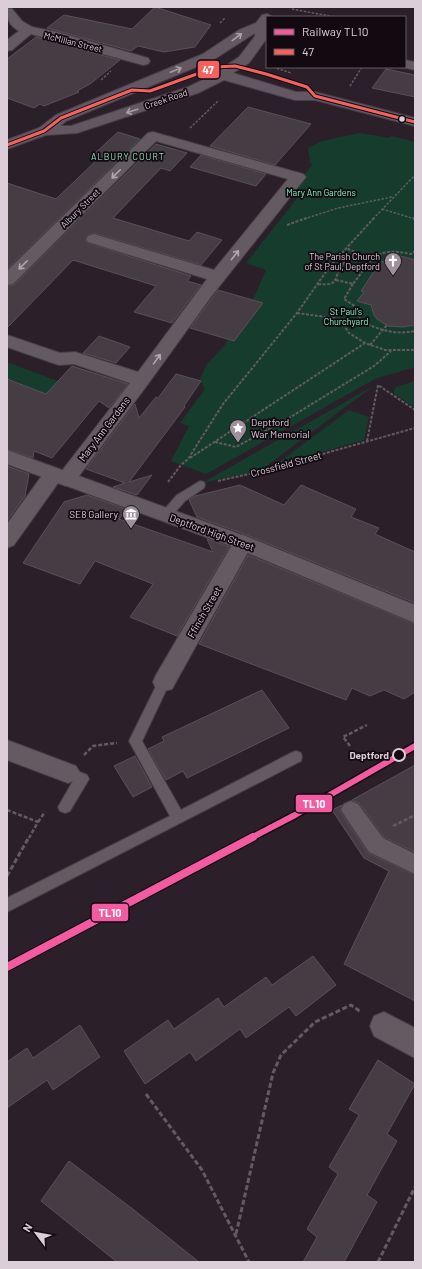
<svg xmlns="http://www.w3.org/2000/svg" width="422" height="1269" font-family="Barlow,sans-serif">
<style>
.green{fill:#153c2c}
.building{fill:#463c44;stroke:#5a5059}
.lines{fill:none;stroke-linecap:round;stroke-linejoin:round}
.service-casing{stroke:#473e46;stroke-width:2}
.pedestrian-casing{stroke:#473e46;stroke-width:2}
.minor-casing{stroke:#473e46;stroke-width:2}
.tertiary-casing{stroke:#473e46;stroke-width:2}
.primary-casing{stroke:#473e46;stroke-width:2}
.path-far3{stroke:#635b61;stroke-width:1.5;stroke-dasharray:2.5 1.5;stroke-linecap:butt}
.path-far2{stroke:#635b61;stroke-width:2;stroke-dasharray:3 1.5;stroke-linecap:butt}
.path-far1{stroke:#635b61;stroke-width:2.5;stroke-dasharray:4 2;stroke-linecap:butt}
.path{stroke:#635b61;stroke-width:3;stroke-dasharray:5 2.5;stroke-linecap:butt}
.service{fill:#645b62;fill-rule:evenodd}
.pedestrian{fill:#645b62;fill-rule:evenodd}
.minor{fill:#645b62;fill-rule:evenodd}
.tertiary{fill:#645b62;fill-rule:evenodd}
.primary{fill:#635761;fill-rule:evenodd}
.bus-1-casing{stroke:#120911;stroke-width:5}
.bus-1{stroke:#f3625e;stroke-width:3}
.rail-1-far1-casing{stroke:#120911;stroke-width:9}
.rail-1-casing{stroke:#120911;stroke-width:10}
.rail-1-far1{stroke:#f35ba0;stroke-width:6}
.rail-1{stroke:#f35ba0;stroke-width:8}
.oneway{stroke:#ac9ea9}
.oneway2{stroke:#b2a6af}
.bus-dot{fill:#dcced9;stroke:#120911;stroke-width:1.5}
.stop-dot{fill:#120911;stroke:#dcced9;stroke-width:2}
.labels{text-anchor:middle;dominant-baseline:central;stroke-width:3.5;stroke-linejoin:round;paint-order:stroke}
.far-street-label{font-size:9px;fill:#dcced9;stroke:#120911}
.far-neighbourhood-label{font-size:9px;letter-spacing:1px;fill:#8fe1b8;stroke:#120911}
.far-park-label{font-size:9px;fill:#80fac0;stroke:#120911}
.far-poi-label{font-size:9px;fill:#dcced9;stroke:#120911;text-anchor:end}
.poi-label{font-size:10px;fill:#dcced9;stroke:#120911;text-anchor:start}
.street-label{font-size:10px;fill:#dcced9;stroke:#120911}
.stop-label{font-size:10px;font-weight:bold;fill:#dcced9;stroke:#120911;text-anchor:end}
.line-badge{stroke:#120911;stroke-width:1.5}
.badge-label{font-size:11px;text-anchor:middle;font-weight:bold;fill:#fff}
</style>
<rect width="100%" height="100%" fill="#2b202a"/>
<path class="green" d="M359 133 390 138 391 136 415 142V367L375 379 206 474 171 461 189 426 180 423 205 389 200 379 207 364 224 346 255 295 266 270 246 263 298 197 288 195 312 165 310 162 308 148 322 141Z
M7 362 58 381 46 394 7 379Z
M415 381V408L393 393 396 387Z
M375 385 261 470 202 483Z
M349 410 369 417 364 440 274 466Z"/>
<path class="building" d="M155 7 211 25 195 47 164 52 138 46 131 51 47 28 64 15 132 29Z
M36 37 120 60 90 84 77 91 79 92 44 106 40 104 34 108 7 98V59Z
M386 69 415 75V97L372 88Z
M248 107 311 124 275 165 210 146Z
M118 132 140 139 7 269V183L56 199 100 157 93 155Z
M156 144 187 153 170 171 161 168 113 218 189 241 197 232 222 240 201 265 94 233 88 235 85 240 88 243 191 276 187 281 201 285 172 323 134 312 156 286 73 260 7 328V286L14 285Z
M201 155 266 174 256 186 190 167Z
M390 253 415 260V325L403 327 388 326 377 319 374 315 371 305 357 301 364 292 361 291 381 261 384 262Z
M218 290 263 303 234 341 190 328Z
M99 336 130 347 116 363 83 353Z
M72 366 128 384 109 408 99 401 52 458 34 451 33 458 7 449V379L46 394Z
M176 374 201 381 184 406 185 407 129 482 152 475 137 495 113 487 125 483 86 469 135 404 139 418 156 397 158 398Z
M7 466 29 474 25 496 7 521Z
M240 485 284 505 301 485 356 509 351 517 379 528 375 534 415 552V603L244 534 197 517 189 500 195 496Z
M87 495 126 509 119 519 213 552 207 539 229 547 177 636 130 617 153 584 95 561 80 584 23 563 64 502Z
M248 555 415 624V692L404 699 384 690 370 696 352 688 346 700 199 644Z
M262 690 289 728 187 778 183 771 166 780 148 749 164 741 162 737Z
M135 756 152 787 133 797 114 766Z
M415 765V852L384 837 359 803 352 800Z
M342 805 340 811 368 853 415 875V1001L344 964 389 871 364 858 332 810Z
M313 956 336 985 296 1016 289 1007 246 1038 240 1029 196 1061 190 1052 145 1084 124 1051 168 1020 174 1029 218 998 224 1007 266 977 272 985Z
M80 1025 100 1057 53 1090 47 1080 7 1108V1062L27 1048 33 1058Z
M378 1060 415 1084 387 1134 397 1141 367 1195 377 1202 344 1262H303L317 1237 307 1229 338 1174 329 1167 359 1115 349 1109Z
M69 1161 134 1210 199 1262H117L41 1201Z"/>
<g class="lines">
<g class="service-casing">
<path id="service" d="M200 481 204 482 205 485 204 488 185 501 170 518H162L160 515 162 512 177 495Z
M164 677 168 678 170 682 142 741 181 810 291 753 296 751 301 753 302 757 301 761 7 912V898L170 816 129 741 160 678Z
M68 767 87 775 89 779 70 811 65 813 60 811 58 807 73 781 63 777 61 773 63 769Z"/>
</g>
<g class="pedestrian-casing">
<path id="pedestrian" d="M351 801 358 804 383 838 415 854V874L369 852 341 810 344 804Z"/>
</g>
<g class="minor-casing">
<path id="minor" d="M7 8 12 9 22 21 32 27 57 32 148 58 150 61 148 64 143 65 31 34 12 50 7 51V40L19 31C9 25 7 20 7 8Z
M405 60 415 62V70L401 67H405Z
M153 132 303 174 306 177 210 298 148 384 73 484 66 486 58 483 14 545 7 548V524L46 470 53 468 61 472 130 383 74 364 59 365 53 363 7 347V335L60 353 75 352 138 372 207 279 88 242 86 239 88 236 94 234 100 236 214 270 288 179 156 141 13 284 7 285V271L148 133Z
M243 535 250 538 253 543 172 689 164 691 156 689 153 682 156 675 236 538Z
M7 740 76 766 80 773 76 780 68 783 7 760Z
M384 1012 415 1028V1058L374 1036 370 1026 374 1016Z"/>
</g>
<g class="tertiary-casing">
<path id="tertiary" d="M7 450 250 538 415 605V623L236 548 7 464Z"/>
</g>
<g class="primary-casing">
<path id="primary" d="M267 14 273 17H267V38L249 63 233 73 296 92H315L415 118V126L315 100H295L224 80 198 93 77 133 46 135 7 149V140L39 128 56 115 203 54 239 30 256 23 262 15ZM255 33V36L239 57 221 69 212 67 207 68 205 71 207 74 212 75 209 77 188 87 71 126H60L66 121 213 60Z"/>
</g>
<path class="path-far3" d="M292 9 335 17
M220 23 225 18
M273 67 291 73
M101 80 111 71
M350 86 362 67
M190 128 218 101
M382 209 415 219
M304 219 338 208 392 197
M373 219 415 175"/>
<path class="path-far2" d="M413 218 415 219
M287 225 307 218
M371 260C384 249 395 251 411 254L415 251
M336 280 353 284 371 260 353 255
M318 284C339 286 333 280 341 267 345 261 351 257 355 252L346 248
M353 284 344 299 356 307 361 321C379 330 394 335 415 331
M297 313 340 319 349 333 365 343
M370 345 387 325
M367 441 378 385 415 410
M215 442 236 447 284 421 374 366 391 351
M190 458 365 343 385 350H415
M218 481 262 471 415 428
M168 482 181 465 188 459 223 404 297 313 330 266 374 218"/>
<path class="path-far1" d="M350 746 343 737 367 725
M84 755 93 746 117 743
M7 810 38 822 29 838
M38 822 45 812
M393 826 415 815"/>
<path class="path" d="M7 876 29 837
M146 1094 202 1170 249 1262
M236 1234 273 1073 281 1055 315 1022 351 1005 361 1012
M378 1262 415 1187"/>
<use href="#service" class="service"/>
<use href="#pedestrian" class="pedestrian"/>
<use href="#minor" class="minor"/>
<use href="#tertiary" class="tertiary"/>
<use href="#primary" class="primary"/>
<g class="bus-1-casing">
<path id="bus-1" d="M7 145 44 131 61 118 132 90 150 91 216 67 235 66 266 74 307 87 315 96 415 122"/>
</g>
<use href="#bus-1" class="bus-1"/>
<g class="rail-1-far1-casing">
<path id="rail-1-far1" d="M251 838 295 815 415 746"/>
</g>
<g class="rail-1-casing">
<path id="rail-1" d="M7 967 253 837"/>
</g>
<use href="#rail-1-far1" class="rail-1-far1"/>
<use href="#rail-1" class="rail-1"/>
</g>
<defs><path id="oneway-shaft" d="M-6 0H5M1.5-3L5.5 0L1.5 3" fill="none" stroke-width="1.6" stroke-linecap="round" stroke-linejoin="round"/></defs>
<g class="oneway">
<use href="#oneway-shaft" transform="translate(237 37) rotate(-37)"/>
<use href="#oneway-shaft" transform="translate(176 70) rotate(-22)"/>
<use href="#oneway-shaft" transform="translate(132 111) rotate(162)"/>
</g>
<g class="oneway2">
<use href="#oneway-shaft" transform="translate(116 174) rotate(135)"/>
<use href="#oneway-shaft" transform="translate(235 255) rotate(-52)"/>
<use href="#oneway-shaft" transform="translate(23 265) rotate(135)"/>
<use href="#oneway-shaft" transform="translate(157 359) rotate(-54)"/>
</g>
<defs>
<g id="church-pin" transform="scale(0.9)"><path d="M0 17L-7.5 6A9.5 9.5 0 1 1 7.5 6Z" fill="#9e919c" stroke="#120911"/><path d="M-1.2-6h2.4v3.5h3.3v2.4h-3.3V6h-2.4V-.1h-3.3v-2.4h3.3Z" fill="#fff"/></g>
<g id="sight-pin" transform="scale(0.9)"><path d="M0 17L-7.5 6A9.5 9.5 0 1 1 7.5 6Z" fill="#9e919c" stroke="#120911"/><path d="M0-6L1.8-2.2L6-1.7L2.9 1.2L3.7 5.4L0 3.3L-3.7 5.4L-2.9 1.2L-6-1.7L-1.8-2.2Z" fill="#fff"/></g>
<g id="museum-pin" transform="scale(0.9)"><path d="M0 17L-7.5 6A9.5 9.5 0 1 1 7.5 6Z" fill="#9e919c" stroke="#120911"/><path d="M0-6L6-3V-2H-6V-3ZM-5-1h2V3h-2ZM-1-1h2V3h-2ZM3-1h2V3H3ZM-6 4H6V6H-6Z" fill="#fff"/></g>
</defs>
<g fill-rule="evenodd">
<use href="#church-pin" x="393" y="261"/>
<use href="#sight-pin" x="238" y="428"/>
<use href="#museum-pin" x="131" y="514"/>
</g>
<circle class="bus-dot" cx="402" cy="119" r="3.5"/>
<circle class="stop-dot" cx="399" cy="755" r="6"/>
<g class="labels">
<g class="far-street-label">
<text transform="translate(73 42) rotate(14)">McMillan Street</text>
<text transform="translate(166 99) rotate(-19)">Creek Road</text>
<text transform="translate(80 208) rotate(-45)">Albury Street</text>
</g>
<g class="far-neighbourhood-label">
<text x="128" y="156">ALBURY COURT</text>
</g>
<g class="far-park-label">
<text x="321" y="192">Mary Ann Gardens</text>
<text x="346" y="311">St Paul's<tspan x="346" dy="10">Churchyard</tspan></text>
</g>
<g class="far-poi-label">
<text x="380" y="256">The Parish Church<tspan x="380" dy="10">of St Paul, Deptford</tspan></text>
</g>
<g class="poi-label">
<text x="251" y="422">Deptford<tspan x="251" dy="12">War Memorial</tspan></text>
<text x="118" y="514" text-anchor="end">SE8 Gallery</text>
</g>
<g class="street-label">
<text transform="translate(104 429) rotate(-53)">Mary Ann Gardens</text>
<text transform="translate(286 464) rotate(-15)">Crossfield Street</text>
<text transform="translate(212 532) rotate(20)">Deptford High Street</text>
<text transform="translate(204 612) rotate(-60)">Ffinch Street</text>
</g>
<g class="stop-label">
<text x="389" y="755">Deptford</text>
</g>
</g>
<g class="line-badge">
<rect x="197" y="60" width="23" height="19" rx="4" fill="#f3625e"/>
<rect x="295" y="794" width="38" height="19" rx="4" fill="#f35ba0"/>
<rect x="91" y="903" width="38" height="19" rx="4" fill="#f35ba0"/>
</g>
<g class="badge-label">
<text x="208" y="74">47</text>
<text x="314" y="808">TL10</text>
<text x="110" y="917">TL10</text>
</g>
<rect width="422" height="1269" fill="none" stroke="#dcced9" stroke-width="16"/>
<rect x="266" y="16" width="140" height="52" fill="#120911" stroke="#635861"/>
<rect x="274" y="29" width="20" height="6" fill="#f35ba0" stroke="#635861"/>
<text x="302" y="36" font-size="12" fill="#dcced9">Railway TL10</text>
<rect x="274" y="49" width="20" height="6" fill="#f3625e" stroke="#635861"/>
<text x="302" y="56" font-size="12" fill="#dcced9">47</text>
<g transform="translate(36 1233) rotate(302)" stroke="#120911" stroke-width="3" paint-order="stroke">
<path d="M0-3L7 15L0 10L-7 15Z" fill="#dcced9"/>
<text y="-6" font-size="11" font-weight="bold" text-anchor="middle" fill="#dcced9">N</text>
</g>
</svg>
